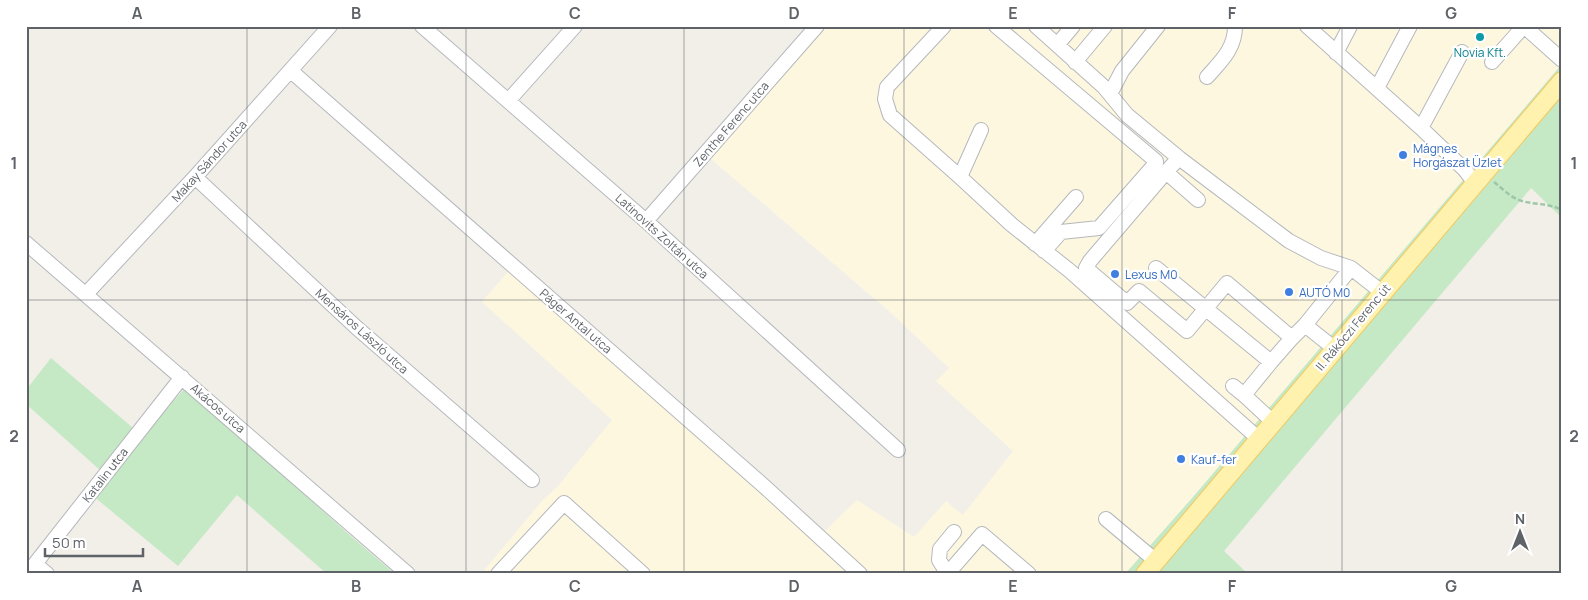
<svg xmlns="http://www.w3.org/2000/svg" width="1588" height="600" font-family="Manrope,sans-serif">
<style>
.commercial{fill:#fef7e0}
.green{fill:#c5e8c5}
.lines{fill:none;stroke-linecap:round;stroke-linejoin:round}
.minor-casing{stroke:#b5b8bc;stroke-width:16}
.major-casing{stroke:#f2c960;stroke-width:20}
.path{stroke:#9cc7a9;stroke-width:2.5;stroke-dasharray:5 2.5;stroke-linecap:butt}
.minor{stroke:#fff;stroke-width:14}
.major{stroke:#fff2af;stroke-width:18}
.grid{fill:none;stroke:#5f6368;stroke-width:1;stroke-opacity:0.55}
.culture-dot{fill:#0f9aa8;stroke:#fff;stroke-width:2}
.shop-dot{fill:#3f7fe0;stroke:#fff;stroke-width:2}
.labels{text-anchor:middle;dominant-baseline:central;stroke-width:4.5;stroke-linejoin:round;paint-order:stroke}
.culture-label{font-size:12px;fill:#0d838f;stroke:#fff}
.street-label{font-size:12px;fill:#5f6368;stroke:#fff}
.shop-label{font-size:12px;fill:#366cbe;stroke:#fff;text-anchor:start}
.neatline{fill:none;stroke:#5f6368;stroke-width:2}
.grid-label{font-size:16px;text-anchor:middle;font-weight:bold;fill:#5f6368}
</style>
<rect width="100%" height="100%" fill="#f1efe8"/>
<path class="commercial" d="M826 26H1562V64L1193 497 1125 574H481L542 501 558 486 612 420 482 302 517 261 821 535 857 500 914 537 946 501 963 515 1013 451 936 381 949 368 890 312 711 159Z"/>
<path class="green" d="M1562 64V218L1531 188 1224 551 1248 574H1125L1193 497Z
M51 358 133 428 100 470 26 404V390Z
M186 387 346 532 395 574H327L237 495 178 566 98 500 93 495 125 455Z"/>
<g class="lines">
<g class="minor-casing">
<path id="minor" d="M422 26 646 221 898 450
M944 26 887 87 885 99 890 115 960 177 1012 225 1070 271 1259 439
M996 26 1156 161V163L1099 228 1061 232 1044 251
M1036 26 1104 87 1127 115 1179 158
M1307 26 1421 128 1465 170 1475 183
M1524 26 1562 60
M1057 45 1073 26
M1336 53 1350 26
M1075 62 1105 26
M1492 62 1524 26
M291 71 765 487 860 574
M1207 77C1221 61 1235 49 1235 26
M1377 88 1410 26
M1110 94 1122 71 1158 26
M508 101 575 26
M1421 128 1462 52
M1166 172 1179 158 1289 241 1321 258 1351 268 1383 293
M195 177 357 328 532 480
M960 177 981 130
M1198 200 1166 172 1090 261 1086 268 1127 303 1139 291 1187 331 1227 283 1292 338 1305 325 1335 349
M646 221 817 26
M26 243 408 574
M1035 244 1076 197
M1156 268 1271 362 1244 395 1273 422
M86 294 195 177 330 26
M1305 325 1351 268
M1271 362 1292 338
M1233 386 1244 395
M1106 519 1156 561
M35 564 47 574
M949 572 982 534 1029 574
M27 574 182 377
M498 574 564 503 643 574
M950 574 944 568 939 560 940 549 954 532"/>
</g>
<g class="major-casing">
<path id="major" d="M1145 574 1562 81"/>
</g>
<path class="path" d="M1494 182C1503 189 1511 198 1522 201 1536 205 1548 203 1562 210"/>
<use href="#minor" class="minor"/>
<use href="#major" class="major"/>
</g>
<path class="grid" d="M247 26V574M466 26V574M684 26V574M904 26V574M1122 26V574M1342 26V574M26 300H1562"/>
<circle class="culture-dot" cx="1480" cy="37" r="5"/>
<g class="shop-dot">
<circle cx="1403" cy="155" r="5"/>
<circle cx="1115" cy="274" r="5"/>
<circle cx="1289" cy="292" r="5"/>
<circle cx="1181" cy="459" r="5"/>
</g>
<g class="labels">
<g class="culture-label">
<text x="1480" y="52">Novia Kft.</text>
</g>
<g class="street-label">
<text transform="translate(731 124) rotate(-49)">Zenthe Ferenc utca</text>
<text transform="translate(209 161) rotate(-48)">Makay Sándor utca</text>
<text transform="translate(662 236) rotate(42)">Latinovits Zoltán utca</text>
<text transform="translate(576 321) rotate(41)">Páger Antal utca</text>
<text transform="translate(1353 327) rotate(-50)">II. Rákóczi Ferenc út</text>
<text transform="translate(362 331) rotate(42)">Mensáros László utca</text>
<text transform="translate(218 408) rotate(41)">Akácos utca</text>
<text transform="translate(105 475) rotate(-52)">Katalin utca</text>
</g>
<g class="shop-label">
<text x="1413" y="148">Mágnes<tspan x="1413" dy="14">Horgászat Üzlet</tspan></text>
<text x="1125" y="274">Lexus M0</text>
<text x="1299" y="292">AUTÓ M0</text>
<text x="1191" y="459">Kauf-fer</text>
</g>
</g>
<rect width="1588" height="600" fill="none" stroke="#ffffff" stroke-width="55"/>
<g transform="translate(1520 532)" stroke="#ffffff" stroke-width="4" paint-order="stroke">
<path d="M0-4L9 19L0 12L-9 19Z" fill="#5f6368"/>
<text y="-8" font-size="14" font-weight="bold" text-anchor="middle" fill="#5f6368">N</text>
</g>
<path d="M45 548v8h98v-8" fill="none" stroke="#5f6368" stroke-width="2.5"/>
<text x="52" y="548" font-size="15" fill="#5f6368" stroke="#ffffff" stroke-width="4" paint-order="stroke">50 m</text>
<rect x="28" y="28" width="1532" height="544" class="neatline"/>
<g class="grid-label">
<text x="137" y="19">A</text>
<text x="356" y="19">B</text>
<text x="575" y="19">C</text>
<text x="794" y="19">D</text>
<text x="1013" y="19">E</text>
<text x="1232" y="19">F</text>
<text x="1451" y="19">G</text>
<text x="14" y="169">1</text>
<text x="1574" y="169">1</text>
<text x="14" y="442">2</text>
<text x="1574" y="442">2</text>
<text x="137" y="592">A</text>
<text x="356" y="592">B</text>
<text x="575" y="592">C</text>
<text x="794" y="592">D</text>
<text x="1013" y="592">E</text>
<text x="1232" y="592">F</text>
<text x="1451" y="592">G</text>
</g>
</svg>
